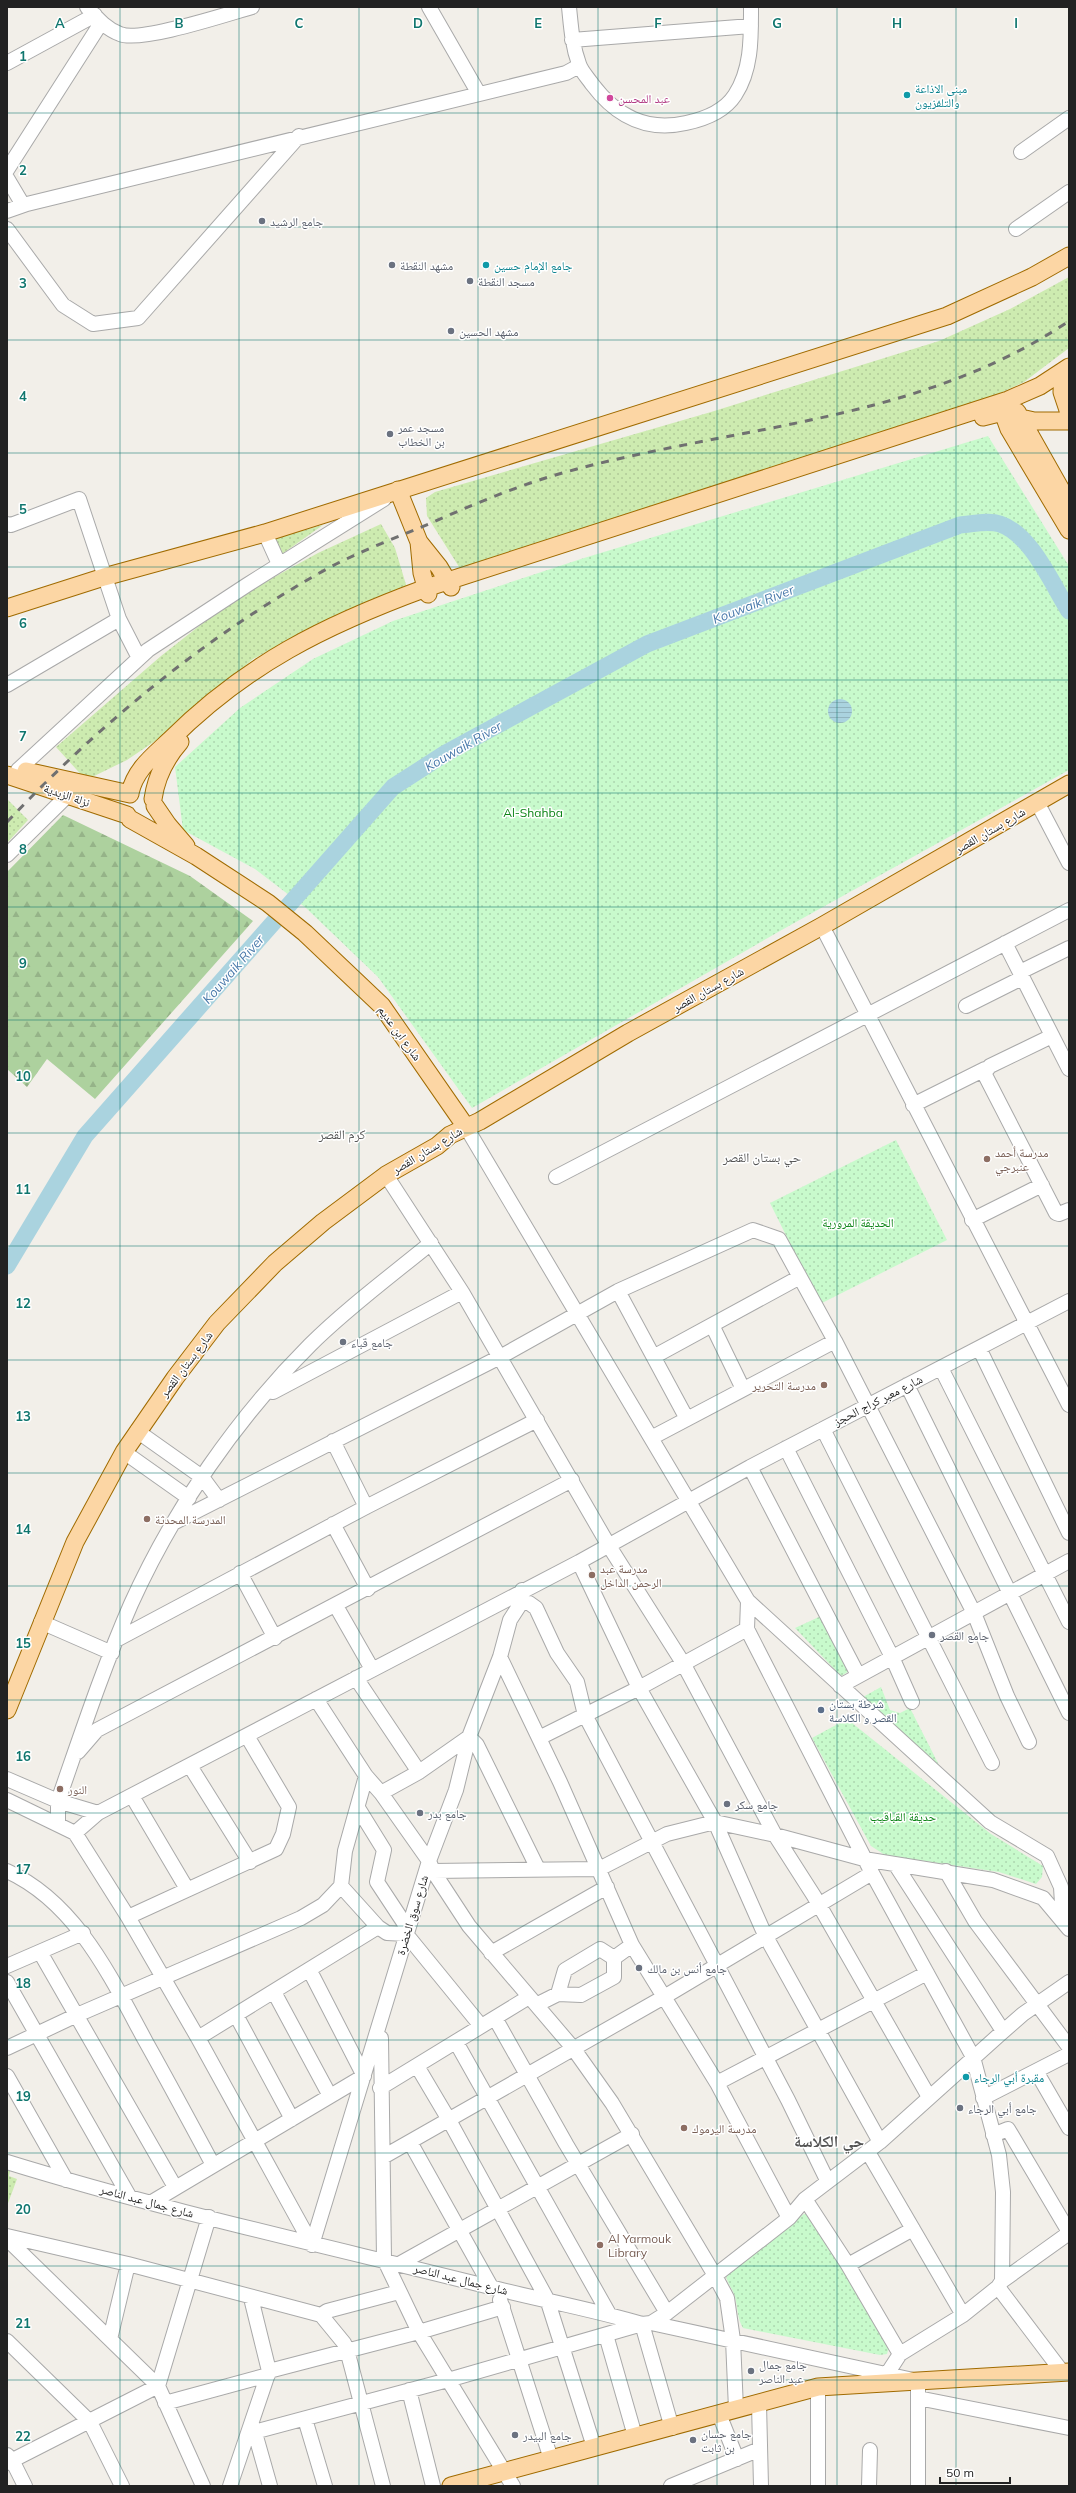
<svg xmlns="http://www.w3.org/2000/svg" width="1076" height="2493" font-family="Mulish,'Noto Naskh Arabic',sans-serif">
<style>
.grass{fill:url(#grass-dots)}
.forest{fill:url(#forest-firs)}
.park{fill:url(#park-dots)}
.water{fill:url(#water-rules)}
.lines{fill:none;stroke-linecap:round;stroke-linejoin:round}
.river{stroke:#aad3df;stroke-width:17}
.minor-casing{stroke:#a9a9a9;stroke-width:16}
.major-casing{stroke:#a06b00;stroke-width:19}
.minor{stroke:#fff;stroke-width:14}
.major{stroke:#fcd6a4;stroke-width:17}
.rail{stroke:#707070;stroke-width:3;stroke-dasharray:8 8;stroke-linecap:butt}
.grid{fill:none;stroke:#0f766e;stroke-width:1;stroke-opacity:0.55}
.culture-dot{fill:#0f9aa8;stroke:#fff;stroke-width:1.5}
.hotel-dot{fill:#d1479c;stroke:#fff;stroke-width:1.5}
.worship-dot{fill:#6b7280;stroke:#fff;stroke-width:1.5}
.education-dot{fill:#8d6e63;stroke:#fff;stroke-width:1.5}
.service-dot{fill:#5c6f8a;stroke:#fff;stroke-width:1.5}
.labels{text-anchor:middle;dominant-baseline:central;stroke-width:3;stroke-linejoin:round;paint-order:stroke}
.culture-label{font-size:12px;fill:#0d838f;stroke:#fff;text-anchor:start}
.hotel-label{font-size:12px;fill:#b23c85;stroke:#fff;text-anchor:start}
.worship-label{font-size:12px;fill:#5b616d;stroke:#fff;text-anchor:start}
.street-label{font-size:12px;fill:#222;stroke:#fff}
.park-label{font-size:12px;fill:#0c8416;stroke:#fff}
.education-label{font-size:12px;fill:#785e54;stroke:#fff;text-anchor:start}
.service-label{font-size:12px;fill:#4e5e75;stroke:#fff;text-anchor:start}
.water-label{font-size:13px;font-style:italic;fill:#4a7aab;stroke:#fff}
.neighbourhood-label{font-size:13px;fill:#555;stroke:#fff}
.district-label{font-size:16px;font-weight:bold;fill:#555;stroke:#fff}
.grid-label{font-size:13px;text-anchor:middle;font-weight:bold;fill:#0f766e;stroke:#fff;stroke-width:3;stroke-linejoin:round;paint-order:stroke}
</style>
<defs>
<pattern id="grass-dots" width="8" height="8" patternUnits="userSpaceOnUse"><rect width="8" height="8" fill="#cdebb0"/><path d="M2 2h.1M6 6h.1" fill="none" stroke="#b0c997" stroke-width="1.8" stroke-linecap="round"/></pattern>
<pattern id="forest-firs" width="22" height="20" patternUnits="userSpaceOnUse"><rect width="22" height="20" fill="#add19e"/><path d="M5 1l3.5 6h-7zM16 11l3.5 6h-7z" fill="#95b388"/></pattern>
<pattern id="park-dots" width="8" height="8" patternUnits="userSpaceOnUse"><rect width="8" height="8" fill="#c8facc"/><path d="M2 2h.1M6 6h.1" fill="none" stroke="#acd6af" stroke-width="1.8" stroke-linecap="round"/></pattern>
<pattern id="water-rules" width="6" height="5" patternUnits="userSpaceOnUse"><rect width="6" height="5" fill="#aad3df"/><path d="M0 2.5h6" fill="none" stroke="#92b5bf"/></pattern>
</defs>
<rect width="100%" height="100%" fill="#f2efe9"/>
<path class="grass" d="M1069 277V348L1024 382 987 399 461 570 427 516 426 498 435 492 711 412 939 341 1010 309Z
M381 524 395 548 407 588 330 618 253 659 164 735 127 760 86 780 56 747 161 656 231 601 318 553Z
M323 525 282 554 275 538Z
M7 799 28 820 7 843Z
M7 2165 11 2166 9 2176 17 2179 7 2206Z"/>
<path class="forest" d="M63 815 190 876 253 921 95 1099 47 1059 27 1087 7 1069V872Z"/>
<path class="park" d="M988 436 1069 566V770L787 927 472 1108 378 977 306 908 255 869 183 830 175 767 240 708 313 659 393 621 584 558Z
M896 1140 947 1240 820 1304 770 1203Z
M821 1616 851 1670 841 1676 795 1628Z
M881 1687 890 1710 900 1713 910 1708 942 1771 863 1697Z
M847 1719 991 1834 1043 1866 1042 1877 1036 1884 999 1872 885 1855 871 1846 812 1738Z
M804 2214 811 2215 889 2347 887 2354 880 2355 743 2328C737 2318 738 2308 735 2297 733 2289 727 2284 726 2275Z"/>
<path class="water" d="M828 711a12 12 0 1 1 24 0a12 12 0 1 1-24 0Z"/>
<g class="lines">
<path class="river" d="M7 1266 85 1136 393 787 446 753 647 644 960 525C973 524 988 520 1000 524 1031 534 1052 584 1069 611"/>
<g class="minor-casing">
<path id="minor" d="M87 7C97 18 106 29 120 34 140 43 227 14 252 7
M429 7 479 94
M569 7C571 26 572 45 579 64 581 71 588 78 592 84 616 116 646 132 686 123 705 119 724 112 735 95 752 69 751 37 751 7
M572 40 751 26
M7 63 95 15
M1021 152 1069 118
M7 170 101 23
M7 178 23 205
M7 211 27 204 566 73 579 66
M7 229 63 305 93 324 138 318 299 136
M1016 229 1069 192
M7 524 11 525 79 499 119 619 7 685
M265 533 279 564
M119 619 139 658
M18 770 148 650 247 585 384 499
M1037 802 1069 863
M7 855 67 796
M822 926 1069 1405
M1005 943 1069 1069
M1020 972 1069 948
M966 1006 1022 978
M1052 1036 990 1066 984 1073 1056 1213 1059 1214 1069 1210
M913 1105 985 1069
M466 1127 748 1601 990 1822 1047 1856 1061 1887 1063 1920
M386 1175 462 1292 609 1546 683 1663 775 1835 814 1896 929 2097
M556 1177 1069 910
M972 1220 1042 1185
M618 1291 687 1419
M712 1325 743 1389
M979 1348 1069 1533
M655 1356 800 1277
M941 1368 1069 1622
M907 1385 1069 1713
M273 1392 462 1292
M823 1429 992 1763
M137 1431 202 1477 219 1500
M651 1438 835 1341
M333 1441 366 1507
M786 1448 892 1657 912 1702
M124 1452 189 1498
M750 1467 858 1675
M175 1522 500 1357 618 1291 753 1230 779 1239 835 1341 974 1613 1007 1696 1029 1742
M333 1524 368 1589
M579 1562 639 1688 715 1822 765 1935 880 2142
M240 1573 275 1638
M748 1601 747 1629 872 1873 973 2057 999 2155 1003 2192 1002 2281
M521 1603H529L536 1608 557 1653 577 1682 585 1715 788 2100 827 2180
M336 1606 372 1669
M41 1622 112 1653
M116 1640 366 1507 537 1420
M500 1657 560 1782 632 1945 717 2083 789 2218
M356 1678 419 1772
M840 1686 1069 1561
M316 1699 366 1776 381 1793 429 1861 433 1871 469 1926 573 2048 612 2103 714 2274 727 2298 733 2340 736 2409
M539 1738 639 1688 747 1629
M78 1752 97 1730 572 1480
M190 1766 250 1862
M7 1779 58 1801 98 1813
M381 1793 419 1772 469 1737 477 1745 538 1869
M132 1796 187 1889
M7 1800 75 1833 128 1917 198 2038 312 2245
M358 1808 384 1850 377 1882 408 1929
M58 1824V1801C81 1735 103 1668 131 1604 174 1509 236 1419 310 1345 346 1309 392 1275 431 1243
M75 1833 98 1813 579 1562 750 1467 1069 1301
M895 1864 1003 2031
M7 1871C77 1903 111 1978 146 2042 169 2083 191 2124 213 2165
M433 1871 599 1869 667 1834 715 1822 775 1835 864 1859 993 1880 1043 1898 1069 1929
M946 1871 975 1921 1069 2047
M341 1886 378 1927
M128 1917 276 1849 283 1834 289 1807 247 1736
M40 1952 175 2187
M491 1953 607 1887
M7 1966 83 1933
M7 1982 129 2196
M274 1992 330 2096
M558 1994 565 1970 600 1949 614 1958
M538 2004 558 1994 581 1995 614 1977V1958L632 1945
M236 2015 292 2119
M495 2018 566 2144 667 2313
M198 2038 378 1927 387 1933 406 1934 481 2026
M381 2038 384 2259 419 2332 513 2486
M456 2042 609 2314
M7 2048 77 2015 301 1918 323 1905 341 1886 345 1851 366 1776
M417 2066 449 2120 547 2299 594 2447
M1036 2071 1069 2128
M7 2076 66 2180
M717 2083 927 1973
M380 2088 529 1997
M983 2098 1069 2054
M993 2135 1008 2129 1069 2232
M410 2142 490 2285
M868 2152 963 2315
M383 2157 664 1997 872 1873
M7 2162C169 2212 335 2248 498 2289 546 2301 595 2310 642 2324L651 2323 918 2381V2486
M805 2199 848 2265 900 2354
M152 2202 364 2076 310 1971
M7 2236 128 2264 321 2315 327 2311 399 2292
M7 2239 158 2386 203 2486
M312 2245 429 1861 456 1790 469 1737 500 1657 510 1620 521 1603 522 1590
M399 2264 632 2134
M848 2265 913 2229
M998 2287 1063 2373
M500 2300 551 2459
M321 2315 344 2343 347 2350 383 2486
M651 2323 667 2313 789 2218 805 2199 880 2142 999 2035 1023 2014 1069 1982
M606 2335 635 2436
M110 2339 128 2264
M7 2341 90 2422 122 2486
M269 2371 419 2332 503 2307
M887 2374 900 2354 963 2315 998 2287 1002 2281 1069 2233
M409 2390 433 2486
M918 2398 1069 2428
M165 2403 268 2375
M759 2404 761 2486
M719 2414 737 2459
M305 2419 325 2486
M250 2433 448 2380 642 2324 672 2428
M255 2433 270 2486
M7 2455 12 2460 25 2486
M7 2463 158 2386 209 2217
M230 2486 269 2371 251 2298
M671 2486 760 2449
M818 2486V2387
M869 2486 870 2450"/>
</g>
<g class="major-casing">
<path id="major" d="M1063 371 1062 392 1069 413
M1001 407 1009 429 1069 530
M1017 412 1069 504
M983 417 999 413 1034 421H1069
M398 490 419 542 422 573 428 594
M419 542 439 567 451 587
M7 608 104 577 265 533 947 316 1032 277 1069 256
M26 771 130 794
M7 775 127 815
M130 793C135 770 152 757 169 741 246 664 325 625 426 588L1008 400 1040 386 1069 367
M153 799C156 778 166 758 180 742
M155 806 168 825 186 846
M130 819 196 856 268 903 305 933 382 1006 466 1127
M7 1710 75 1542 124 1452 175 1378 217 1323 275 1263 323 1222 386 1175 437 1146 450 1135 480 1121 628 1033 822 926 1069 784
M451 2486 818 2387 1069 2372"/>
</g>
<use href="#minor" class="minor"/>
<use href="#major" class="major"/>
<path class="rail" d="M7 822C99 725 200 641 316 575 352 554 393 539 431 523 479 502 526 482 577 469 743 425 923 420 1069 321"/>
</g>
<path class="grid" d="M120 7V2486M239 7V2486M359 7V2486M478 7V2486M598 7V2486M717 7V2486M837 7V2486M956 7V2486M7 113H1069M7 227H1069M7 340H1069M7 453H1069M7 567H1069M7 680H1069M7 793H1069M7 907H1069M7 1020H1069M7 1133H1069M7 1246H1069M7 1360H1069M7 1473H1069M7 1586H1069M7 1700H1069M7 1813H1069M7 1926H1069M7 2040H1069M7 2153H1069M7 2266H1069M7 2380H1069"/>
<g class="culture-dot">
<circle cx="907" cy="95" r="4"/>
<circle cx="486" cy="265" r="4"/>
<circle cx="966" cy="2077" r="4"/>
</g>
<circle class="hotel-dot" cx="610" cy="98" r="4"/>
<g class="worship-dot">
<circle cx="262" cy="221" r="4"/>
<circle cx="392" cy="265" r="4"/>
<circle cx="470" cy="281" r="4"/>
<circle cx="451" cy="331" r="4"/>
<circle cx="390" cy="434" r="4"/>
<circle cx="343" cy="1342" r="4"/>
<circle cx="932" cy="1635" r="4"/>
<circle cx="727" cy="1804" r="4"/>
<circle cx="420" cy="1813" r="4"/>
<circle cx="639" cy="1968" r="4"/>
<circle cx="960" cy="2108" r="4"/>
<circle cx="751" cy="2371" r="4"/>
<circle cx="515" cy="2435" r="4"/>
<circle cx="693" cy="2440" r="4"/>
</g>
<g class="education-dot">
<circle cx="987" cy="1159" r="4"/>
<circle cx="824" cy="1385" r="4"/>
<circle cx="147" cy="1519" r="4"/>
<circle cx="592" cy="1575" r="4"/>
<circle cx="60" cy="1789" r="4"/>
<circle cx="684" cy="2128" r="4"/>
<circle cx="600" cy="2245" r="4"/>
</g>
<circle class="service-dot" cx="821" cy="1710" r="4"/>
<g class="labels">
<g class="culture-label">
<text x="915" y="88">مبنى الاذاعة<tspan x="915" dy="14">والتلفزيون</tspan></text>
<text x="494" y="265">جامع الإمام حسين</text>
<text x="974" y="2077">مقبرة أبي الرجاء</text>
</g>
<g class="hotel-label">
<text x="618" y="98">عبد المحسن</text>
</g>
<g class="worship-label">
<text x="270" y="221">جامع الرشيد</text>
<text x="400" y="265">مشهد النقطة</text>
<text x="478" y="281">مسجد النقطة</text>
<text x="459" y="331">مشهد الحسين</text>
<text x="398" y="427">مسجد عمر<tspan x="398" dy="14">بن الخطاب</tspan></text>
<text x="351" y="1342">جامع قباء</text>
<text x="940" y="1635">جامع القصر</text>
<text x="735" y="1804">جامع سكر</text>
<text x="428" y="1813">جامع بدر</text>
<text x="647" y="1968">جامع أنس بن مالك</text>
<text x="968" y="2108">جامع أبي الرجاء</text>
<text x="759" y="2364">جامع جمال<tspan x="759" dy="14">عبد الناصر</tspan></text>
<text x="701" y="2433">جامع حسان<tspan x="701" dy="14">بن ثابت</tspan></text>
<text x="523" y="2435">جامع البيدر</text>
</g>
<g class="street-label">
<text transform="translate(67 795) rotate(19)">نزلة الزبدية</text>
<text transform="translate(990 830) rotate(-30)">شارع بستان القصر</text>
<text transform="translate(708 989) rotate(-29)">شارع بستان القصر</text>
<text transform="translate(400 1033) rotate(54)">شارع ابن عديم</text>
<text transform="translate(427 1150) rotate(-31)">شارع بستان القصر</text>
<text transform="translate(186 1364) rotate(-53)">شارع بستان القصر</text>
<text transform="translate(878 1400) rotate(-27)">شارع معبر كراج الحجز</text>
<text transform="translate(412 1915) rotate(-73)">شارع سوق الخضرة</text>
<text transform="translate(147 2201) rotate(15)">شارع جمال عبد الناصر</text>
<text transform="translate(461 2279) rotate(14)">شارع جمال عبد الناصر</text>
</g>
<g class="park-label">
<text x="533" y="812">Al-Shahba</text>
<text x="858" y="1222">الحديقة المرورية</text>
<text x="903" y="1816">حديقة القباقيب</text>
</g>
<g class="education-label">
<text x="995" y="1152">مدرسة أحمد<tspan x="995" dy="14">عنبرجي</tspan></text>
<text x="816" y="1385" text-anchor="end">مدرسة التحرير</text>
<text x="155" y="1519">المدرسة المحدثة</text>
<text x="600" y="1568">مدرسة عبد<tspan x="600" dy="14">الرحمن الداخل</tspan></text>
<text x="68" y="1789">النور</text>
<text x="692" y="2128">مدرسة اليرموك</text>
<text x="608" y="2238">Al Yarmouk<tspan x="608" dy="14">Library</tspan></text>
</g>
<g class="service-label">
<text x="829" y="1703">شرطة بستان<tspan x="829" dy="14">القصر و الكلاسة</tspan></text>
</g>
<g class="water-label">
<text transform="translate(753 604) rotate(-21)">Kouwaik River</text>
<text transform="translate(463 746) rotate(-30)">Kouwaik River</text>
<text transform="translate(233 969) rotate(-49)">Kouwaik River</text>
</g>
<g class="neighbourhood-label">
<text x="342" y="1134">كرم القصر</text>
<text x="762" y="1157">حي بستان القصر</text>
</g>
<g class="district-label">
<text x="829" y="2141">حي الكلاسة</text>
</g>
</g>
<g class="grid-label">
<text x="60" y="28">A</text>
<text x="179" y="28">B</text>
<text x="299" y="28">C</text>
<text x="418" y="28">D</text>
<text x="538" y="28">E</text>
<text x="658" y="28">F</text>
<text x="777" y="28">G</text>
<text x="897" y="28">H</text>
<text x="1016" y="28">I</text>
<text x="23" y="61">1</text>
<text x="23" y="175">2</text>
<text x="23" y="288">3</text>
<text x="23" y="401">4</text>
<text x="23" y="514">5</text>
<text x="23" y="628">6</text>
<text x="23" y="741">7</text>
<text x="23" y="854">8</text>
<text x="23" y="968">9</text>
<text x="23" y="1081">10</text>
<text x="23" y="1194">11</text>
<text x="23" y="1308">12</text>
<text x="23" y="1421">13</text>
<text x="23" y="1534">14</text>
<text x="23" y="1648">15</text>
<text x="23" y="1761">16</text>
<text x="23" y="1874">17</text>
<text x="23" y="1988">18</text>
<text x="23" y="2101">19</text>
<text x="23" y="2214">20</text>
<text x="23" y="2328">21</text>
<text x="23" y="2441">22</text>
</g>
<rect width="1076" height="2493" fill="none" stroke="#222222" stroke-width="16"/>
<path d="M940 2477v6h70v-6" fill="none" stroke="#222222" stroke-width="2"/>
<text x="946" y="2477" font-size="12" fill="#222222" stroke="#ffffff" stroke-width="3" paint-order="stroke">50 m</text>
</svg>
